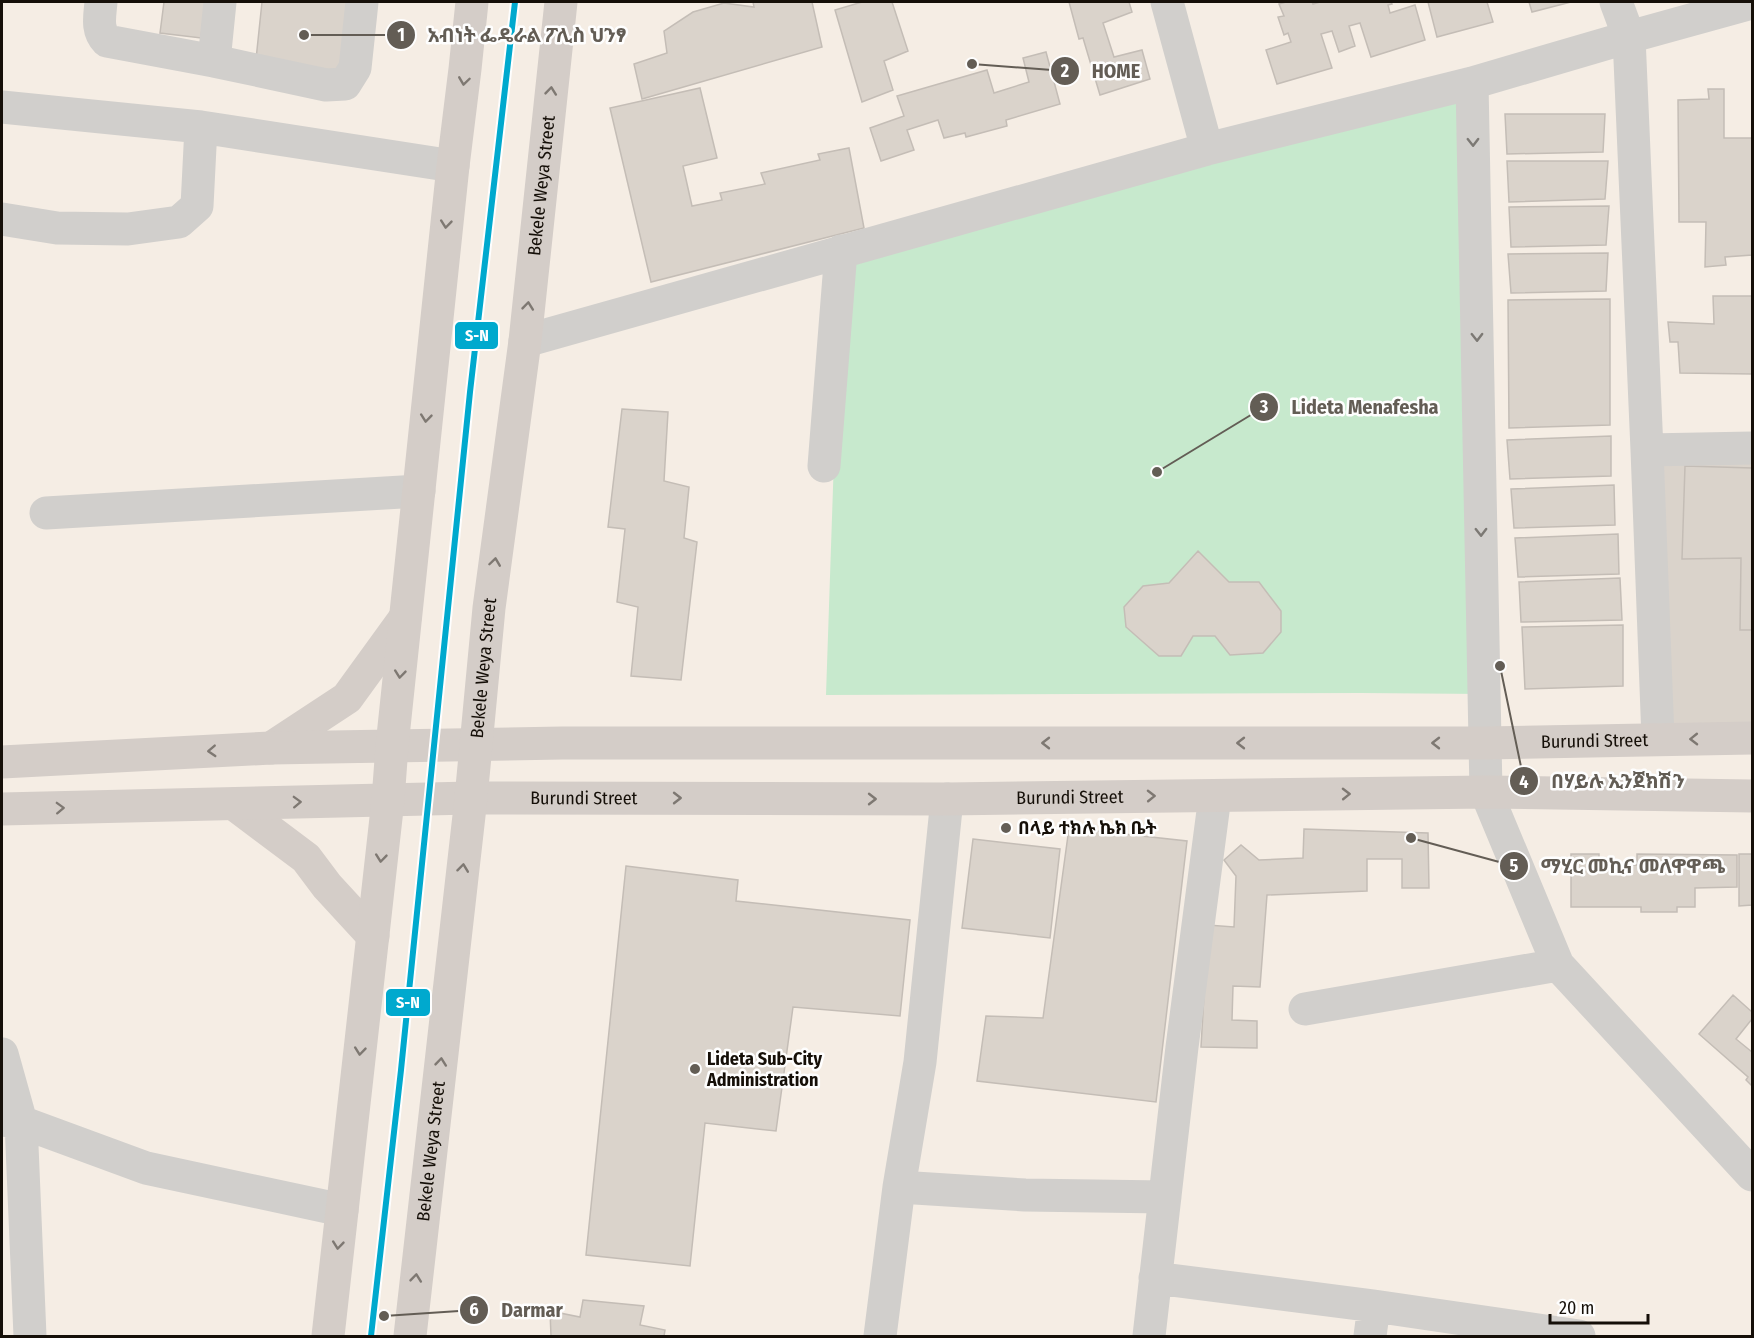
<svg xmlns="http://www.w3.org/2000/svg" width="1754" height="1338" font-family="'Fira Sans Condensed','Noto Sans Ethiopic',sans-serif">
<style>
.green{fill:#c7e9cd}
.building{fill:#dad3cb;stroke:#c4bdb6;stroke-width:1.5}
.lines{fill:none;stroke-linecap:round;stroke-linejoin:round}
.minor{stroke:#d1cfcc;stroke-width:33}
.major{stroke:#d4cdc8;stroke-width:33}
.rail-1-casing{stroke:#fefefe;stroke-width:10}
.rail-1{stroke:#00a9ce;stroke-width:6}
.oneway{stroke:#7e7872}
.oneway2{stroke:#7c7974}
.poi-dot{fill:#635d55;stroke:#fefefe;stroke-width:2}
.labels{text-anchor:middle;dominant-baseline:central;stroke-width:5;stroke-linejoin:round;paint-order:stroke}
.street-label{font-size:18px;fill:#150f08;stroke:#fefefe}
.poi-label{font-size:18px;font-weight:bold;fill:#150f08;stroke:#fefefe;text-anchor:start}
.leader{fill:none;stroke:#635d55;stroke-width:2}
.callout-dot{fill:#635d55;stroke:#fefefe;stroke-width:2}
.mark-label{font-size:18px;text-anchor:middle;font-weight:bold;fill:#fff}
.callout-label{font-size:20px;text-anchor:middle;font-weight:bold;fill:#635d55;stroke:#fefefe;stroke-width:5;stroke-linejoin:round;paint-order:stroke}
.line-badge{stroke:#fefefe;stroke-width:2}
.badge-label{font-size:16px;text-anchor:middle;font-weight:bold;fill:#fff}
</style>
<rect width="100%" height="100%" fill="#f5ede4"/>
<path class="green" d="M1472 83 1484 694 1361 693 826 695 841 251Z"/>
<path class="building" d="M164 2H205L201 38 160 33Z
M262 2H352L344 78 255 69Z
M753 2H812L822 47 642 99 634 64 667 53 664 31 693 12 724 3 754 7Z
M862 2H892L908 51 884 61 893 90 862 102 835 10Z
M1069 2H1129L1132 12 1103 23 1114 57 1142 50 1150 79 1100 95 1083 38 1079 39Z
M1286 2H1312L1313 4 1320 2H1391L1392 4 1388 5 1390 13 1415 5 1425 40 1371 57 1360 23 1349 26 1355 46 1339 52 1332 31 1321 34 1332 68 1277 84 1266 50 1291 42 1288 33 1284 35 1278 17 1284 16 1279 4Z
M1428 2H1487L1493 22 1437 37Z
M1529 2H1571L1532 12Z
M1046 52 1060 104 1006 120 1007 126 966 137 965 133 944 138 938 120 907 130 914 150 881 161 870 128 904 116 897 96 987 70 994 93 1029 82 1023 58Z
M700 88 717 158 683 166 692 206 722 200 720 193 765 184 761 173 820 160 818 154 849 148 864 228 651 282 610 108Z
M1708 89H1724V138H1752V255L1725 257 1726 265 1705 267 1706 222H1679L1678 100 1709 99Z
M1505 114H1605L1603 152 1507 154Z
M1507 161H1608L1605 199 1509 202Z
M1609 206 1606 245 1511 247 1509 207Z
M1608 253 1606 291 1511 293 1508 254Z
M1713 296H1752V374L1680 373 1678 342H1670L1668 322 1714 324Z
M1610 299V425L1509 428 1508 300Z
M622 409 668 412 664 481 689 487 684 538 697 542 681 680 631 676 638 607 617 602 625 529 608 527Z
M1611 436V476L1510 479 1507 440Z
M1657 463H1752V729L1667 730Z
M1685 466 1752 468V630H1740L1741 558 1682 559Z
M1614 485 1615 525 1514 528 1511 489Z
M1618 534 1619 574 1518 577 1515 538Z
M1198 551 1229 582H1259L1281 611V632L1263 653 1230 655 1215 636H1193L1181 656H1159L1126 627 1124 607 1143 586 1169 583Z
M1620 578 1622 620 1521 622 1519 582Z
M1623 625V686L1525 689 1522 627Z
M1069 828 1187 841 1156 1102 977 1081 986 1016 1043 1018Z
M1304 829 1428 833 1429 888H1402V859H1367V891L1267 895 1260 987 1233 986 1232 1020 1257 1021V1048L1201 1047 1208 925 1234 927 1236 876 1224 860 1241 845 1259 860 1303 858Z
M973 839 1060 849 1050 938 962 928Z
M1571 854H1599V865H1637V854L1737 855V887L1695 888V907H1677V912H1641V907H1571Z
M1739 854H1752V905L1739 906Z
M626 866 738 880 736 901 910 920 900 1016 793 1007 776 1131 705 1123 690 1266 586 1255Z
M1733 995 1752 1012V1019L1736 1039 1752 1052V1086L1746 1080 1748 1077 1699 1034Z
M583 1300 644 1306 640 1325 665 1330 664 1336H551L550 1311 580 1317Z"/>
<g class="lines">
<path class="minor" d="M101 2C100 15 96 30 107 41L214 61 326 85 345 84 355 68 362 2
M1167 2 1207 149
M1616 2 1629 37 1647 450 1658 739
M214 61 220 2
M1472 83 1486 792 1558 965 1752 1175
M2 107 201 127 453 166
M2 219 57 228 128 229 179 222 197 206 201 127
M525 341 1207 149 1472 83 1629 37 1752 3
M1647 450 1752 448
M824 466 841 251
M46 513 419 491
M1305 1009 1558 965
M2 1054 21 1122 30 1336
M2 1120 21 1122 146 1168 342 1210
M899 1187 1025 1195 1165 1197
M1155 1278 1374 1306 1579 1336
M880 1336 899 1187 920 1062 947 799
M1149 1336 1182 1047 1215 796
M1370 1336 1374 1306"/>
<g class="major">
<path d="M271 748 347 698 405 618"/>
<path id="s1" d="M2 762 271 748 562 743H1485L1752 738"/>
<path d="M234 804 306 858 327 886 373 936"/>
<path id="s2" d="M2 809 471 798 947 799 1486 792 1752 796"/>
<path d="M328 1336 388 800 392 746 453 166 465 69 472 2"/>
<path id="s3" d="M410 1336 471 798 489 608 525 341 561 2"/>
</g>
<g class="rail-1-casing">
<path id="rail-1" d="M371 1336 401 1070 470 392 515 2"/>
</g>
<use href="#rail-1" class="rail-1"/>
</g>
<defs><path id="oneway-chevron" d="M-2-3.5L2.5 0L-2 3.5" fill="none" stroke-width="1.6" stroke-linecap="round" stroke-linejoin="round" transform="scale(1.5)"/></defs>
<g class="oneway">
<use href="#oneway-chevron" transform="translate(464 81) rotate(98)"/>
<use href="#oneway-chevron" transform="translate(551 91) rotate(-84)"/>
<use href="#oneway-chevron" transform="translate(446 224) rotate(96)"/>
<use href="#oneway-chevron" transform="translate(528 306) rotate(-84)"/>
<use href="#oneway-chevron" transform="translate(426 418) rotate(96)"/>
<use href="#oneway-chevron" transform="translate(495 562) rotate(-82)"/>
<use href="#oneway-chevron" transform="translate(400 674) rotate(96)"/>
<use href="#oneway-chevron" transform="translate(1694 739) rotate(179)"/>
<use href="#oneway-chevron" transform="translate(1046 743) rotate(180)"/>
<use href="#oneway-chevron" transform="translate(1241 743) rotate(180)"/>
<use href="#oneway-chevron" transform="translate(1436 743) rotate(180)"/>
<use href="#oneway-chevron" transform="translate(212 751) rotate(177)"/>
<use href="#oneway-chevron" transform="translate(1346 794) rotate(-1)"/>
<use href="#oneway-chevron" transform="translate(1151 796) rotate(-1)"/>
<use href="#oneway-chevron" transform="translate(677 798)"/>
<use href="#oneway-chevron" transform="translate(872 799)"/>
<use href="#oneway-chevron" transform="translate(297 802) rotate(-2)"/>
<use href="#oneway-chevron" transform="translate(60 808) rotate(-2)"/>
<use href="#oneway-chevron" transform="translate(381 858) rotate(96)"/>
<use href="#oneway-chevron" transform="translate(463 868) rotate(-83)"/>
<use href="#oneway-chevron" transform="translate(360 1051) rotate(96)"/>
<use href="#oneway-chevron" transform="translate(441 1062) rotate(-84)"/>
<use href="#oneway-chevron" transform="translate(338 1245) rotate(96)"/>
<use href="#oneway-chevron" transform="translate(416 1278) rotate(-84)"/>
</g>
<g class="oneway2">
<use href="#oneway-chevron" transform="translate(1473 142) rotate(89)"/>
<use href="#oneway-chevron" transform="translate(1477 337) rotate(89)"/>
<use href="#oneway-chevron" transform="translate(1481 532) rotate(89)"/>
</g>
<g class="poi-dot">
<circle cx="1006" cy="828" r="6"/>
<circle cx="695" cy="1069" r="6"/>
</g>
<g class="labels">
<g class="street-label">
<text stroke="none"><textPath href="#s3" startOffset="1158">Bekele Weya Street</textPath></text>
<text stroke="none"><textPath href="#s3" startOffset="672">Bekele Weya Street</textPath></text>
<text stroke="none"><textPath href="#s1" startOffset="1593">Burundi Street</textPath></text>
<text stroke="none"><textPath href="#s2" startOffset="1068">Burundi Street</textPath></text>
<text stroke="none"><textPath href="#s2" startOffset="582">Burundi Street</textPath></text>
<text stroke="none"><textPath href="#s3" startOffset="186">Bekele Weya Street</textPath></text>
</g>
<g class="poi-label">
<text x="1018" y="828">በላይ ተክሉ ኬክ ቤት</text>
<text x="707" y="1059">Lideta Sub-City<tspan x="707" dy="21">Administration</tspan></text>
</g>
</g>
<path class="leader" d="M304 35L401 35M972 64L1065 71M1157 472L1264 407M1500 666L1524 781M1411 838L1514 866M384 1316L474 1310"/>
<g class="callout-dot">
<circle cx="304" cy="35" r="6"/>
<circle cx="972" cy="64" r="6"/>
<circle cx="1157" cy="472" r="6"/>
<circle cx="1500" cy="666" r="6"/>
<circle cx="1411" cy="838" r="6"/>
<circle cx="384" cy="1316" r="6"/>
<circle cx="401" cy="35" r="15"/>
<circle cx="1065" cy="71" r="15"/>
<circle cx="1264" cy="407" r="15"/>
<circle cx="1524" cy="781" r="15"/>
<circle cx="1514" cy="866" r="15"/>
<circle cx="474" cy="1310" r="15"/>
</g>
<g class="mark-label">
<text x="401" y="41">1</text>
<text x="1065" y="77">2</text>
<text x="1264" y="413">3</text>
<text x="1524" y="788">4</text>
<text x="1514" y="872">5</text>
<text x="474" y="1316">6</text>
</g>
<g class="callout-label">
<text x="527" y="42">አብነት ፌዴራል ፖሊስ ህንፃ</text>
<text x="1116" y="78">HOME</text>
<text x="1365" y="414">Lideta Menafesha</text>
<text x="1618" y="788">በሃይሉ ኢንጀክሽን</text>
<text x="1633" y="873">ማሂር መኪና መለዋዋጫ</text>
<text x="532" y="1317">Darmar</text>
</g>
<g class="line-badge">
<rect x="454" y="321" width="45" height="29" rx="6" fill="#00a9ce"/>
<rect x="385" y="988" width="46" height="29" rx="6" fill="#00a9ce"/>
</g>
<g class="badge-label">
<text x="477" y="341">S-N</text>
<text x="408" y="1008">S-N</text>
</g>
<rect width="1754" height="1338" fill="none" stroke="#150f08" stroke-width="6"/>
<path d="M1550 1314v9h98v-9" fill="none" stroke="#150f08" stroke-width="3"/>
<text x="1559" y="1314" font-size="18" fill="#150f08" stroke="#fefefe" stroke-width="4.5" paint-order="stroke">20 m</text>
</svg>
